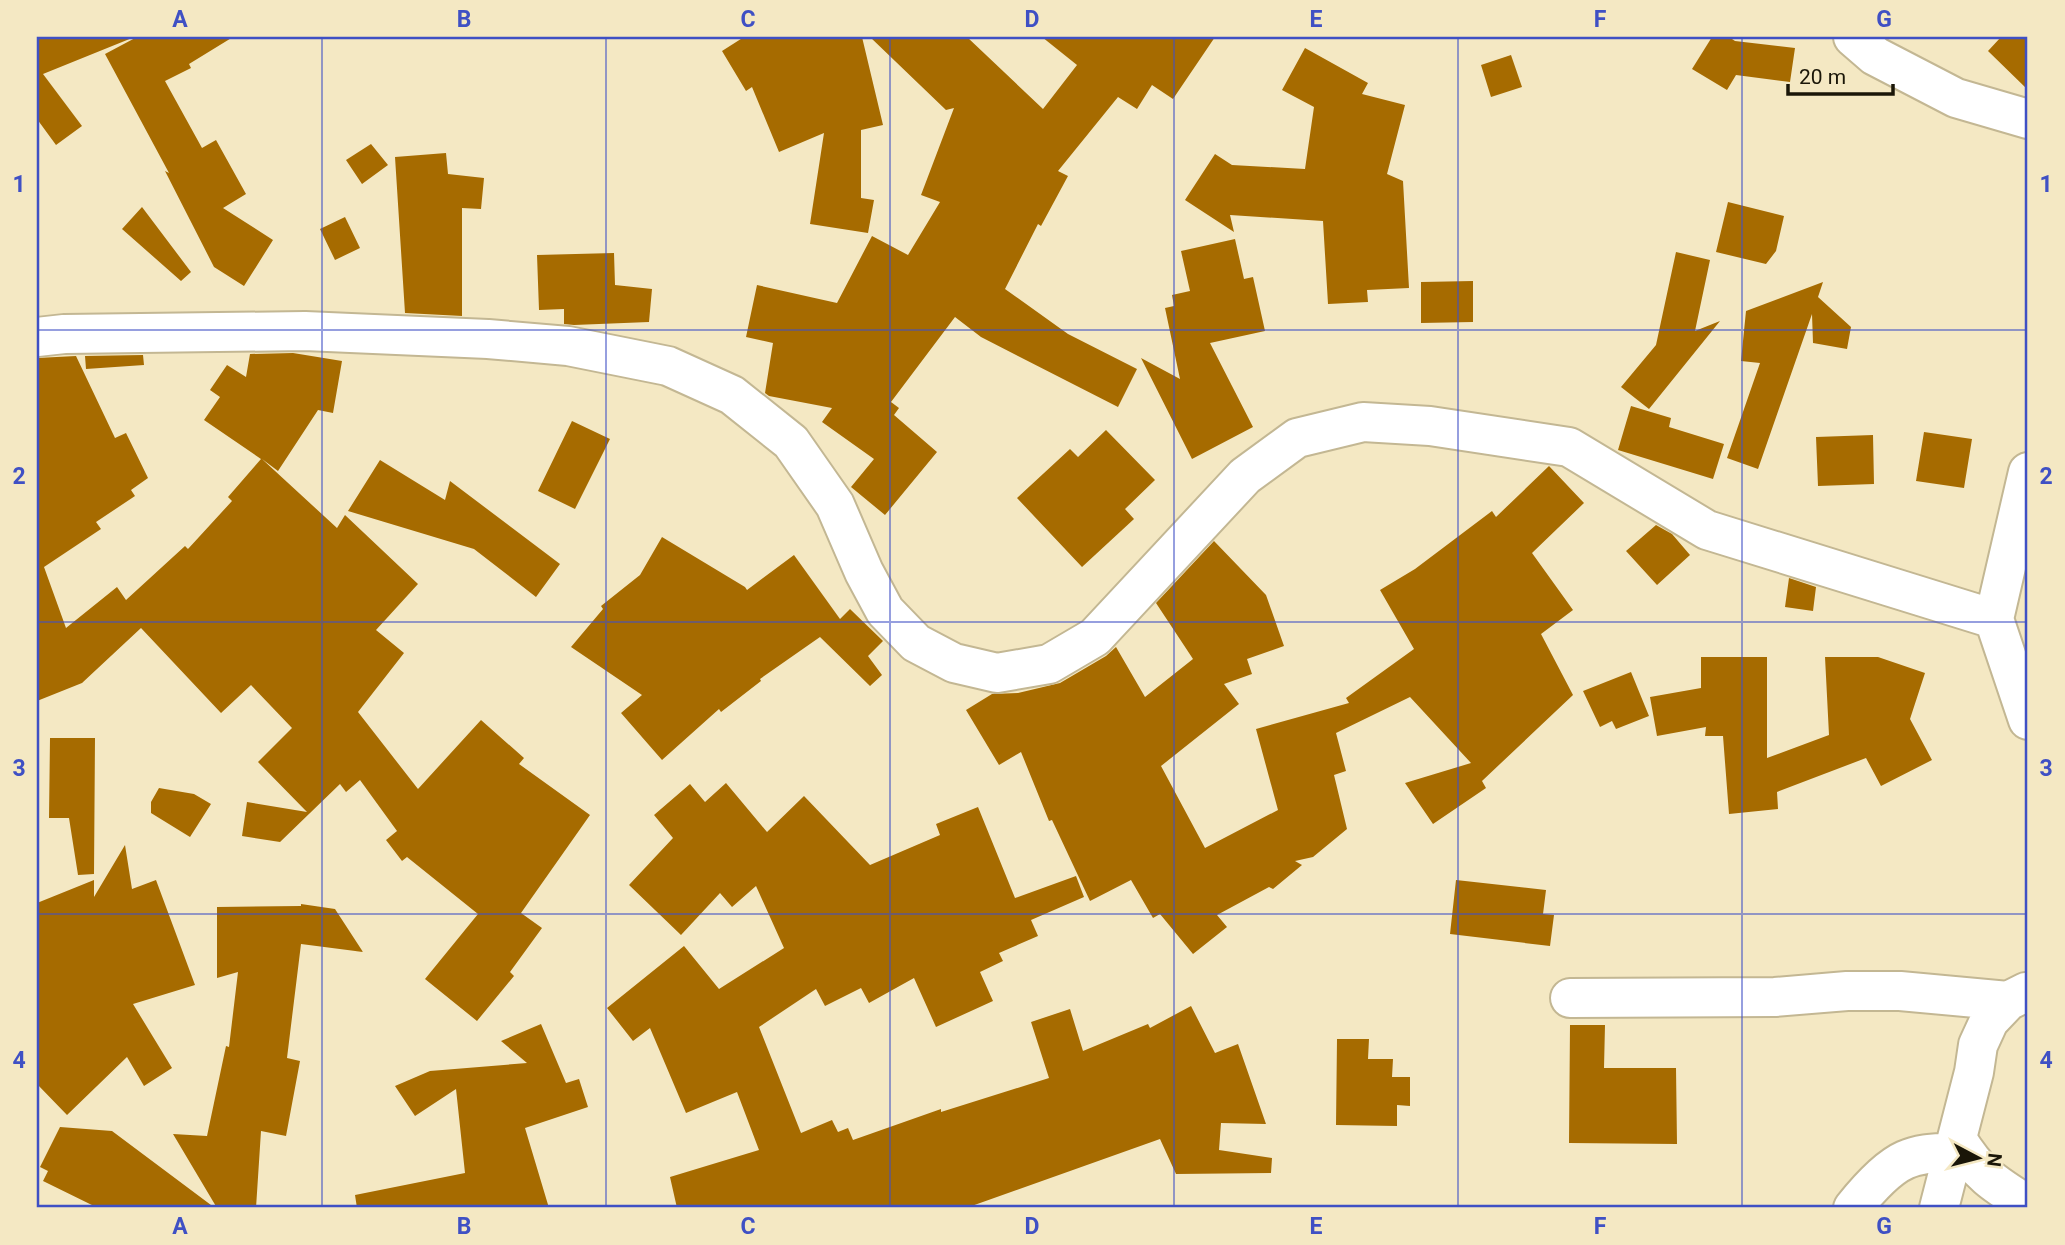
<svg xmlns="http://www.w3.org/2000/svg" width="2065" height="1245" font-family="Roboto,sans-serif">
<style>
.building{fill:#a66b00}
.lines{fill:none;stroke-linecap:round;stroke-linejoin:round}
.minor-casing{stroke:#c3b793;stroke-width:42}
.minor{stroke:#fff;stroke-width:38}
.grid{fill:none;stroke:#3f50c4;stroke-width:2;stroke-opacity:0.55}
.neatline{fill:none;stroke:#3f50c4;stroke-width:2.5}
.grid-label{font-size:23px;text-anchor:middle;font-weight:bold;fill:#3f50c4}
</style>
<rect width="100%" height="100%" fill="#f4e8c3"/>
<path class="building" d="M37 37 132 38 43 74 82 126 56 145 37 119Z
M137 37H233L189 64 191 68 165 81 202 148 216 140 246 194 223 208 273 240 244 286 214 267 165 171 169 173 105 54Z
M744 37H862L883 125 861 130V198L874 200 868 233 810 224 824 133 779 152 752 87 746 91 722 51Z
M870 37H967L1043 109 1077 65 1042 37H1215L1173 99 1152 85 1137 109 1118 97 1058 171 1068 176 1041 226 1038 224 1005 289 1068 334 1137 369 1118 407 981 337 955 317 891 402 899 408 894 415 937 452 885 515 851 487 874 459 822 422 832 408 769 396 765 393 773 343 746 337 757 285 837 303 872 236 908 255 940 202 921 195 954 108 946 110Z
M1712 37H1729L1735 41 1795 48 1790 82 1736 75 1727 90 1692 69Z
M2001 37H2028V90L1988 51Z
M1305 48 1368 83 1362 94 1405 105 1387 174 1403 181 1409 288 1367 290 1368 302 1328 304 1323 221 1230 215 1234 232 1185 200 1215 154 1232 165 1305 169 1314 107 1282 90Z
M1511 55 1522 87 1491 97 1481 65Z
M371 144 388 165 362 184 346 160Z
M446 153 448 174 484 178 481 209 462 208V316L405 313 395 157Z
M1728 202 1784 216 1776 251 1766 264 1716 252Z
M142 207 191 272 181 281 122 229Z
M345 217 360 248 335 260 320 229Z
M1235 239 1244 279 1253 277 1265 331 1210 343 1253 427 1192 459 1141 358 1180 379 1165 308 1174 306 1172 295 1190 291 1181 251Z
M1676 252 1710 260 1695 331 1720 321 1649 409 1621 387 1656 345Z
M614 253 615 285 652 289 649 322 574 325 564 324V309L539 310 537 255Z
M1473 281V322L1421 323V282Z
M1823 282 1818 297 1851 327 1847 349 1813 343 1812 314 1758 469 1727 458 1760 363 1741 361 1746 311Z
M293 353 342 361 333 413 318 410 278 471 262 459 337 528 345 515 418 584 376 630 404 653 358 712 418 789 481 720 524 758 519 764 590 815 521 913 542 928 510 972 514 976 477 1021 425 979 478 914 407 857 402 861 386 840 397 831 360 780 346 792 340 784 280 842 242 836 247 802 307 812 258 762 292 728 251 685 221 713 141 628 82 683 37 701V358L76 356 115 438 126 433 148 478 131 490 135 496 96 522 101 529 44 567 66 628 117 587 126 600 185 546 188 549 232 501 228 497 261 459 204 420 220 397 210 390 227 365 246 377 250 354Z
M143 355 144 365 86 369 85 356Z
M1631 406 1671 418 1669 427 1724 444 1713 479 1618 450Z
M572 421 610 439 575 509 538 491Z
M1106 430 1155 480 1125 509 1134 519 1082 567 1017 498 1070 449 1078 457Z
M1924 432 1972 439 1964 488 1916 481Z
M1873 435 1874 484 1818 486 1816 437Z
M380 460 445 500 450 481 560 564 536 597 474 549 348 511Z
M1549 466 1584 503 1532 553 1573 610 1541 634 1573 695 1482 781 1486 788 1433 824 1405 783 1471 763 1410 697 1336 733 1346 771 1334 775 1347 829 1313 857 1295 861 1302 865 1273 889 1269 887 1217 915 1227 927 1193 954 1160 914 1153 918 1131 880 1090 901 1052 820 1049 821 1021 752 999 765 966 710 992 694 1018 693 1060 683 1106 656 1116 647 1145 697 1193 659 1156 603 1214 541 1266 595 1284 646 1247 659 1252 674 1224 684 1239 704 1161 766 1205 848 1278 810 1256 729 1349 703 1346 698 1414 649 1380 590 1415 569 1492 511 1496 517Z
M1656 525 1672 534 1690 555 1657 585 1626 551Z
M662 537 745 587 747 590 794 555 840 619 850 609 883 641 868 656 882 675 870 686 820 637 760 679 761 681 721 712 719 709 662 760 621 713 642 695 571 647 603 609 601 606 640 575Z
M1789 578 1816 587 1813 611 1785 607Z
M1701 657H1767V758L1829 735 1825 657H1878L1925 673 1910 719 1932 760 1881 786 1866 758 1777 792 1778 809 1729 814 1723 736H1705L1706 727 1657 736 1650 697 1701 688Z
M1631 672 1649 716 1616 729 1612 721 1600 727 1583 691Z
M50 738H95L94 874 78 875 69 818H49Z
M726 783 767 832 804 796 870 865 940 835 936 824 978 807 1015 898 1076 876 1084 897 1031 920 1038 936 999 953 1003 961 980 972 993 1001 936 1027 914 978 869 1003 861 988 825 1006 816 989 759 1027 801 1133 832 1120 838 1132 848 1128 853 1140 941 1109V1112L1049 1078 1031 1022 1070 1009 1083 1051 1148 1024 1150 1028 1191 1006 1215 1053 1238 1044 1266 1124 1221 1123 1219 1150 1272 1158 1271 1173 1176 1174 1160 1139 966 1208H677L670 1177 759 1150 737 1092 686 1113 650 1028 633 1041 607 1008 684 946 719 989 784 948 756 886 732 907 720 893 681 935 629 885 673 838 654 815 690 784 705 802Z
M159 788 194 794 211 804 190 837 151 813V802Z
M125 845 132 889 156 880 195 985 133 1004 172 1068 144 1086 127 1057 67 1115 37 1084V903L94 880V897Z
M1456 880 1546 890 1543 914 1554 915 1550 946 1450 934Z
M301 904 335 909 363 952 301 944 287 1058 300 1061 286 1136 261 1131 256 1208H217L173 1134 207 1136 226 1046 229 1047 238 972 217 978V907L301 906Z
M541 1024 566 1083 579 1079 588 1107 525 1128 549 1208H357L355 1195 465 1173 456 1089 415 1116 395 1086 430 1071 527 1063 501 1041Z
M1570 1025H1605L1604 1068H1676L1677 1144 1569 1143Z
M1337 1039H1369L1368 1059H1393L1392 1077H1410V1106L1397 1105V1126L1336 1125Z
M60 1127 112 1131 215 1208H98L43 1181 48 1171 40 1167Z"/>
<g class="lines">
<g class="minor-casing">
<path id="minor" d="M1853 37 1875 56 1956 98 2028 119
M37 337 64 334 305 331 488 339 568 346 668 366 732 395 791 442 835 505 864 572 885 611 916 643 954 663 997 673 1049 664 1095 637 1245 476 1297 438 1363 422 1430 426 1569 447 1707 530 1994 619
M2028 472 1994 619 2028 720
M1570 998 1775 997 1847 991H1900L2008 1001
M1957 1139C1979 1175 1994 1184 2028 1205
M1853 1208C1865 1193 1887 1168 1905 1160 1920 1153 1937 1153 1953 1152
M1939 1208 1974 1072 1978 1045 1989 1021 2008 1001 2026 992"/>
</g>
<use href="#minor" class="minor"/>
</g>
<path class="grid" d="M322 37V1208M606 37V1208M890 37V1208M1174 37V1208M1458 37V1208M1742 37V1208M37 330H2028M37 622H2028M37 914H2028"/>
<rect width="2065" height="1245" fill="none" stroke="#f4e8c3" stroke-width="77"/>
<g transform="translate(1978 1158) rotate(97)" stroke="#f4e8c3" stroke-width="5" paint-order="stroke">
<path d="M0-5L12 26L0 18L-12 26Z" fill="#1a1608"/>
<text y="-10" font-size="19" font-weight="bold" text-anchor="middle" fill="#1a1608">N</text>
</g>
<path d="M1788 84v10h105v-10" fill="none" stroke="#1a1608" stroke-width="3.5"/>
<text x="1799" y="84" font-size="21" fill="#1a1608" stroke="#f4e8c3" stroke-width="5" paint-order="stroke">20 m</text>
<rect x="38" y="38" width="1988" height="1168" class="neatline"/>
<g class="grid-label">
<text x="180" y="27">A</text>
<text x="464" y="27">B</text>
<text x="748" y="27">C</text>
<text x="1032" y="27">D</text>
<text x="1316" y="27">E</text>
<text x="1600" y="27">F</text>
<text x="1884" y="27">G</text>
<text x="19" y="192">1</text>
<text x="2046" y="192">1</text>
<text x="19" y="484">2</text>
<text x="2046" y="484">2</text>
<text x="19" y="776">3</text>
<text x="2046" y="776">3</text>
<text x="19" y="1068">4</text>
<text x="2046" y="1068">4</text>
<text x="180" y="1234">A</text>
<text x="464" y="1234">B</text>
<text x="748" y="1234">C</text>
<text x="1032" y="1234">D</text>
<text x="1316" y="1234">E</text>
<text x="1600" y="1234">F</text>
<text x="1884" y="1234">G</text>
</g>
</svg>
